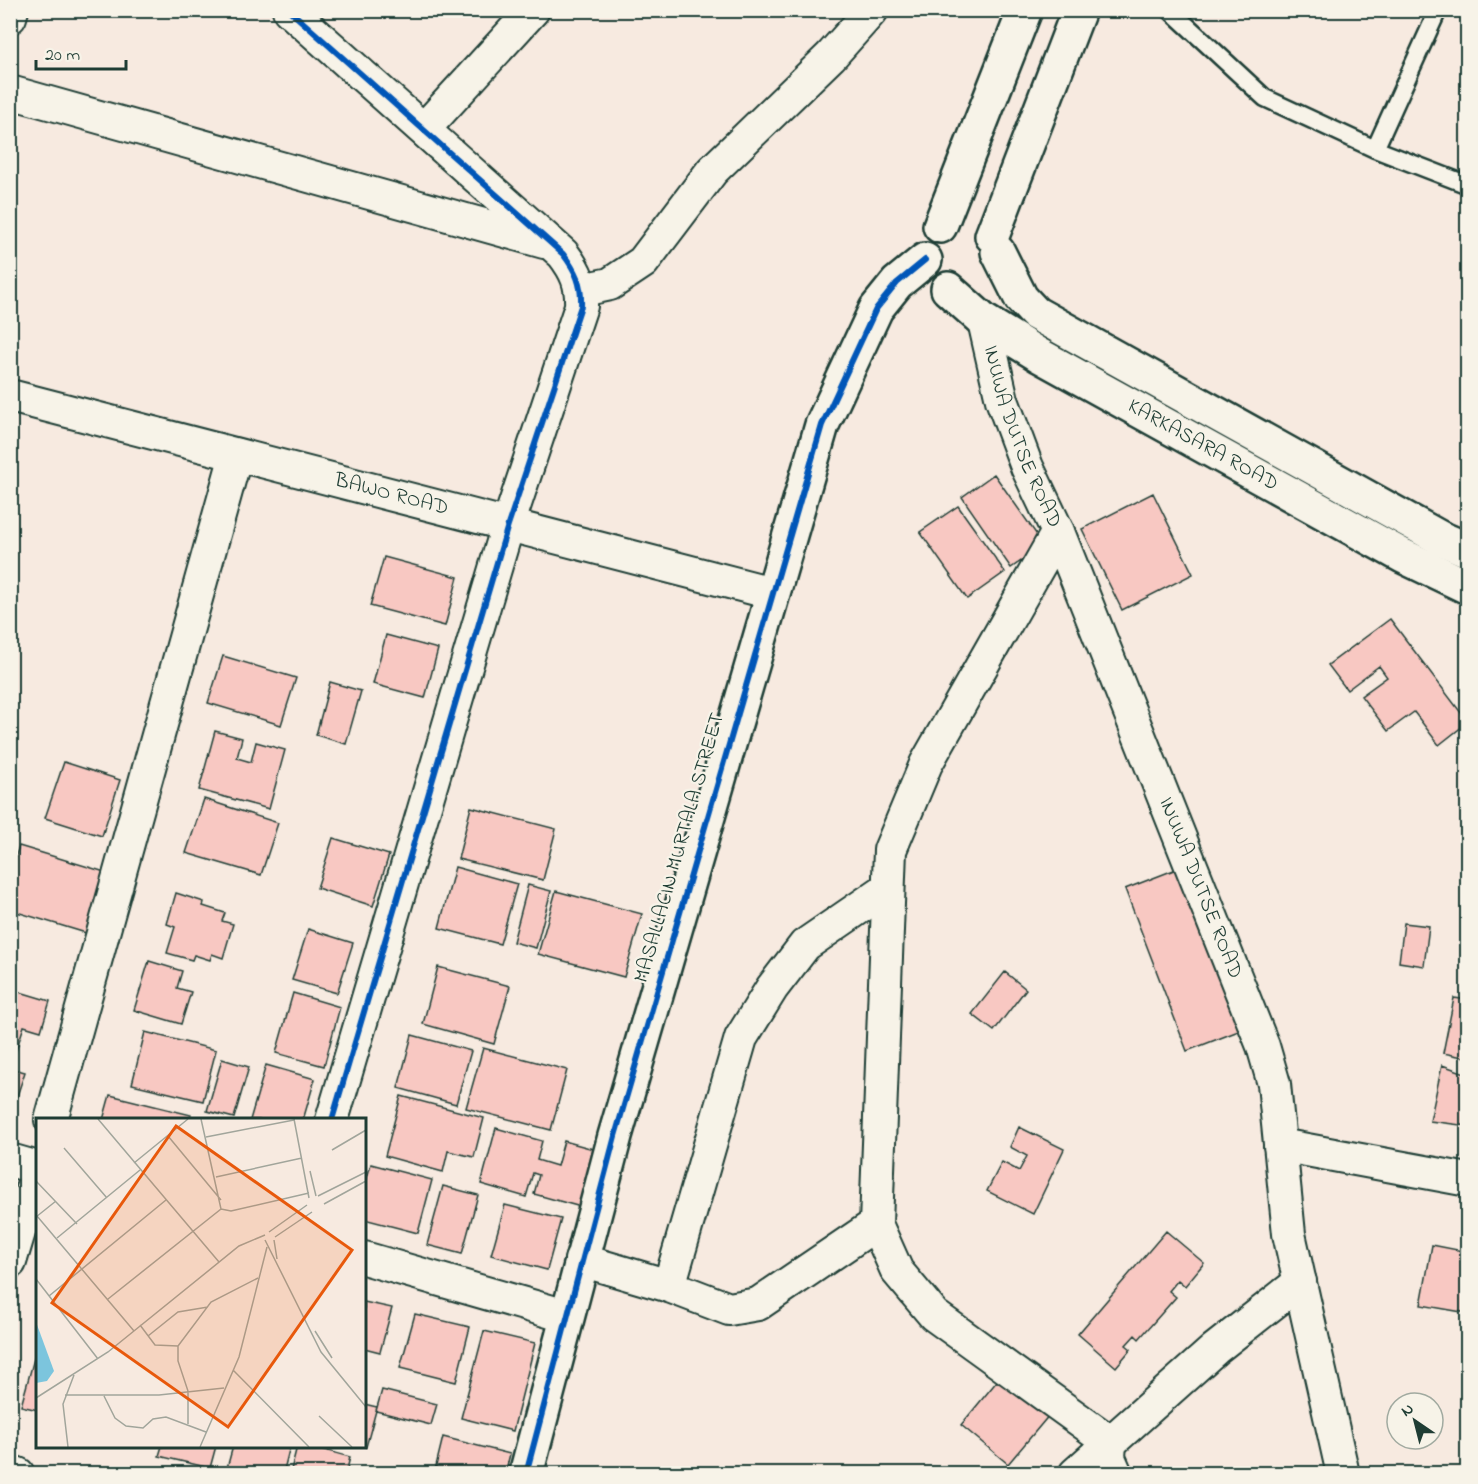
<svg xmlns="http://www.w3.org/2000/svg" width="1478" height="1484" font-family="'Indie Flower',sans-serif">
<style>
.building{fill:#f8c8c2;stroke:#1f3d34;stroke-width:1.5}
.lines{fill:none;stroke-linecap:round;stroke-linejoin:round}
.lane-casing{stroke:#1f3d34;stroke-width:21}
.street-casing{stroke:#1f3d34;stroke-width:36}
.secondary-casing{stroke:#1f3d34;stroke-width:38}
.lane{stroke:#f7f3e8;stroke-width:16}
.street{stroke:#f7f3e8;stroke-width:32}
.secondary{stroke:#f7f3e8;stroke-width:33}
.cycleway-casing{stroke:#f7f3e8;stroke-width:10}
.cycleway{stroke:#0057b8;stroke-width:6}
.labels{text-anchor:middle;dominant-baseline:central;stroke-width:4.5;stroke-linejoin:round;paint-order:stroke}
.street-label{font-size:21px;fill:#1f3d34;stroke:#f7f3e8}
.inset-road{fill:none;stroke:#a1a59b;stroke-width:1.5}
.view{fill:#e8590c;fill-opacity:0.15;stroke:#e8590c;stroke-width:3}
.inset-edge{fill:none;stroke:#1f3d34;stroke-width:3}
</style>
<rect width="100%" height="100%" fill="#f7eae0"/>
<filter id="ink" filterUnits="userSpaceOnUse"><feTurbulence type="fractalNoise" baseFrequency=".0167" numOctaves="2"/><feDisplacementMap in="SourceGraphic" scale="12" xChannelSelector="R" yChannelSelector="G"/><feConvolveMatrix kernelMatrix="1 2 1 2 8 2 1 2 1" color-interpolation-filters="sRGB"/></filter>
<g filter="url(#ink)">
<path class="building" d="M994 474 1044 545 1011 568 962 497Z
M1153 493 1193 574 1122 610 1082 529Z
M958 506 1005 572 967 599 920 532Z
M384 557 458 577 445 626 370 606Z
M1390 619 1468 722 1439 745 1414 712 1388 731 1361 696 1387 677 1379 666 1347 690 1328 665Z
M386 635 438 649 425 698 373 684Z
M223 656 296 678 281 725 208 703Z
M330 682 361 691 346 744 316 735Z
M215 731 242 738 237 758 251 762 256 742 285 750 269 809 199 790Z
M64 762 120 780 102 836 45 818Z
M204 799 278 823 261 875 186 853Z
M471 807 556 829 543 880 458 859Z
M333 838 389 855 373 906 317 888Z
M19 846 105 872 86 933 10 910V874Z
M455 867 517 884 500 944 439 928Z
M1179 868 1241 1030 1187 1051 1125 889Z
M528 885 551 891 536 948 513 942Z
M556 891 642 914 624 977 538 954Z
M176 893 204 902 203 906 225 913 222 921 233 924 223 958 212 954 210 960 194 955 192 960 167 953 175 927 167 924Z
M1404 923 1429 926 1424 966 1399 962Z
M308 929 353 943 337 993 292 980Z
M149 961 182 971 177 988 191 992 181 1024 134 1010Z
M438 967 510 986 494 1044 423 1024Z
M1005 972 1026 989 994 1031 972 1014Z
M10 989 50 1001 41 1031 24 1026 14 1057 10 1056Z
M293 993 340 1007 324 1066 276 1053Z
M1454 998 1468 1000V1058L1443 1053Z
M145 1032 216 1050 203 1101 132 1084Z
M412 1035 471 1051 456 1104 398 1088Z
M483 1048 567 1070 551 1130 466 1108Z
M222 1059 249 1067 234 1118 207 1111Z
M266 1065 315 1079 303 1120H250Z
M1442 1065 1468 1074V1126L1430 1121Z
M10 1068 25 1072 10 1117Z
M110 1095 191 1115 190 1120H103Z
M401 1096 484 1118 474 1157 448 1151 443 1172 385 1156Z
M1019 1127 1064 1149 1033 1214 987 1191 1002 1162 1019 1171 1027 1156 1010 1147Z
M496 1128 542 1141 537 1160 557 1166 564 1141 597 1150 581 1207 534 1194 539 1175 533 1173 526 1197 481 1184Z
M371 1164 432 1180 418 1233 364 1219V1188Z
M443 1186 478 1195 462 1254 427 1245Z
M505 1205 561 1219 547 1270 491 1255Z
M1166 1231 1204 1263 1185 1286 1178 1280 1169 1291 1176 1297 1139 1339 1135 1335 1126 1345 1131 1349 1116 1367 1078 1334Z
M1432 1245 1468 1252V1313L1421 1305Z
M364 1302 392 1308 380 1352 364 1348Z
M415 1314 470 1327 456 1382 400 1368Z
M484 1331 535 1343 513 1431 461 1418Z
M38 1344V1410L21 1406Z
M1002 1375 1050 1414 1008 1464 961 1425Z
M382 1390 437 1404 431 1425 376 1411Z
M364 1404 377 1407 366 1447 364 1446Z
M443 1437 510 1454 505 1474H434Z
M162 1446H216L210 1468 159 1456Z
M233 1446H290L283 1474H248L227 1468Z
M297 1446H310L350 1457 346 1474H290Z"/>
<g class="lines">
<g class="lane-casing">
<path id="lane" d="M1170 10 1265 98 1375 149 1468 185
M1375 149 1438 10"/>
</g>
<g class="street-casing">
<g id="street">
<path d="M289 10 563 254C576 271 582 284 581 306L508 525 332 1120"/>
<path d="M10 17 12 10"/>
<path d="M10 92 544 242"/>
<path d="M424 129 533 10"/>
<path d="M582 290 610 284 643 262 712 171 831 56 872 10"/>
<path id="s1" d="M984 321 1002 400 1027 467 1058 532 1263 1046 1274 1084 1289 1234 1343 1474"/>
<path id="s2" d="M10 396 772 593"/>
<path d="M1058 532 926 764 890 850 876 1224 897 1271 934 1315 1110 1442 1109 1458 1116 1474"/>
<path d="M51 1120 236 455"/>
<path d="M1280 1145 1468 1180"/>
<path d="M10 1160 38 1168"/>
<path d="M364 1258 566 1316"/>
<path d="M581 1260 669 1286 729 1309 758 1304 876 1224"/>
<path d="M10 1262 38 1169"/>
<path d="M669 1286 741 1038 772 988 805 945 888 888"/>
<path d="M10 1471 18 1474"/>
<path d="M1075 1474 1215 1349 1300 1282"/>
</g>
</g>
<g class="secondary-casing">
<g id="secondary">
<path d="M940 226 1025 10"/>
<path d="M992 236 1079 10"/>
<path d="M998 252 1021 298 1035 313 1440 538 1468 550"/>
<path id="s3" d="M948 289 984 321 1039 355 1403 556 1468 587"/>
<path d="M526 1474 615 1136 822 425 876 309 897 283 925 260"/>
</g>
</g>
<use href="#lane" class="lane"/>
<use href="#street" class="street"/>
<use href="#secondary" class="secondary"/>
<g class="cycleway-casing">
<path id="cycleway" d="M289 10 563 254C576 271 582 284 581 306L508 525 332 1120
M526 1474 615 1136 822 425 876 309 897 283 925 260"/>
</g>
<use href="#cycleway" class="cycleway"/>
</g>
</g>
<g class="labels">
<g class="street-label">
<text stroke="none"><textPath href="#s1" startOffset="122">INUWA DUTSE ROAD</textPath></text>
<text stroke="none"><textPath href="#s3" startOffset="300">KARKASARA ROAD</textPath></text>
<text stroke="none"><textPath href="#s2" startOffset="394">BAWO ROAD</textPath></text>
<text transform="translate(680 848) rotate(-74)">MASALLACIN MURTALA STREET</text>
<text stroke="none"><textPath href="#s1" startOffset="608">INUWA DUTSE ROAD</textPath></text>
</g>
</g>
<g transform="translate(36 1118)">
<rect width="330" height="330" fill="#f7eae0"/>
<path d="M0 204 18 253 11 263 0 265Z" fill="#7cc5dd"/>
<path class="inset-road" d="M62 1 183 144M258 1 273 80M132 18 185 82M170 19 258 2M28 30 71 80M296 32 330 12M98 45 152 1M274 53 280 78M180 59 266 40M0 63 41 106M282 78 330 54M288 86 330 63M185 91 195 93 273 75M1 98 98 213M0 99 20 83M233 114 271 87M239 119 276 94M21 120 104 52M229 122 285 234 330 289M238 122 241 141M0 161 62 241M13 178 130 82M72 181 185 91 165 1M104 207 119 227 142 228M279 213 296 240M112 218 142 194 172 189M197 252 273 329M29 277H123L188 270M68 278 79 300 90 308 107 310 117 301 130 299 170 314M0 280 72 234 203 128 229 117M283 298 316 329M152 306V273L142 243V228L175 184 222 160M32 329 27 286 38 257M164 329 203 239 231 129"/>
<path class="view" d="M140 8 316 132 192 309 16 185Z"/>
<rect width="330" height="330" class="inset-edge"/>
</g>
<rect width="1478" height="1484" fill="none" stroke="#f7f3e8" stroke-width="36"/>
<rect x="18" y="18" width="1442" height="1448" fill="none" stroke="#1f3d34" stroke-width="2" filter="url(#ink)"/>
<g transform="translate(1415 1421) rotate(325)"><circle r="28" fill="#f7f3e8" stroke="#a1aaa0" stroke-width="1.5"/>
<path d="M0-4.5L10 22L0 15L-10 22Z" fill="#1f3d34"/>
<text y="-9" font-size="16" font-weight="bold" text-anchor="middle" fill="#1f3d34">N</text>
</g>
<path d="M36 60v9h90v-9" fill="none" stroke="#1f3d34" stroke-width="3"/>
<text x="45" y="60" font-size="18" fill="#1f3d34" stroke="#f7f3e8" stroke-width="4.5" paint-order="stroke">20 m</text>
</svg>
